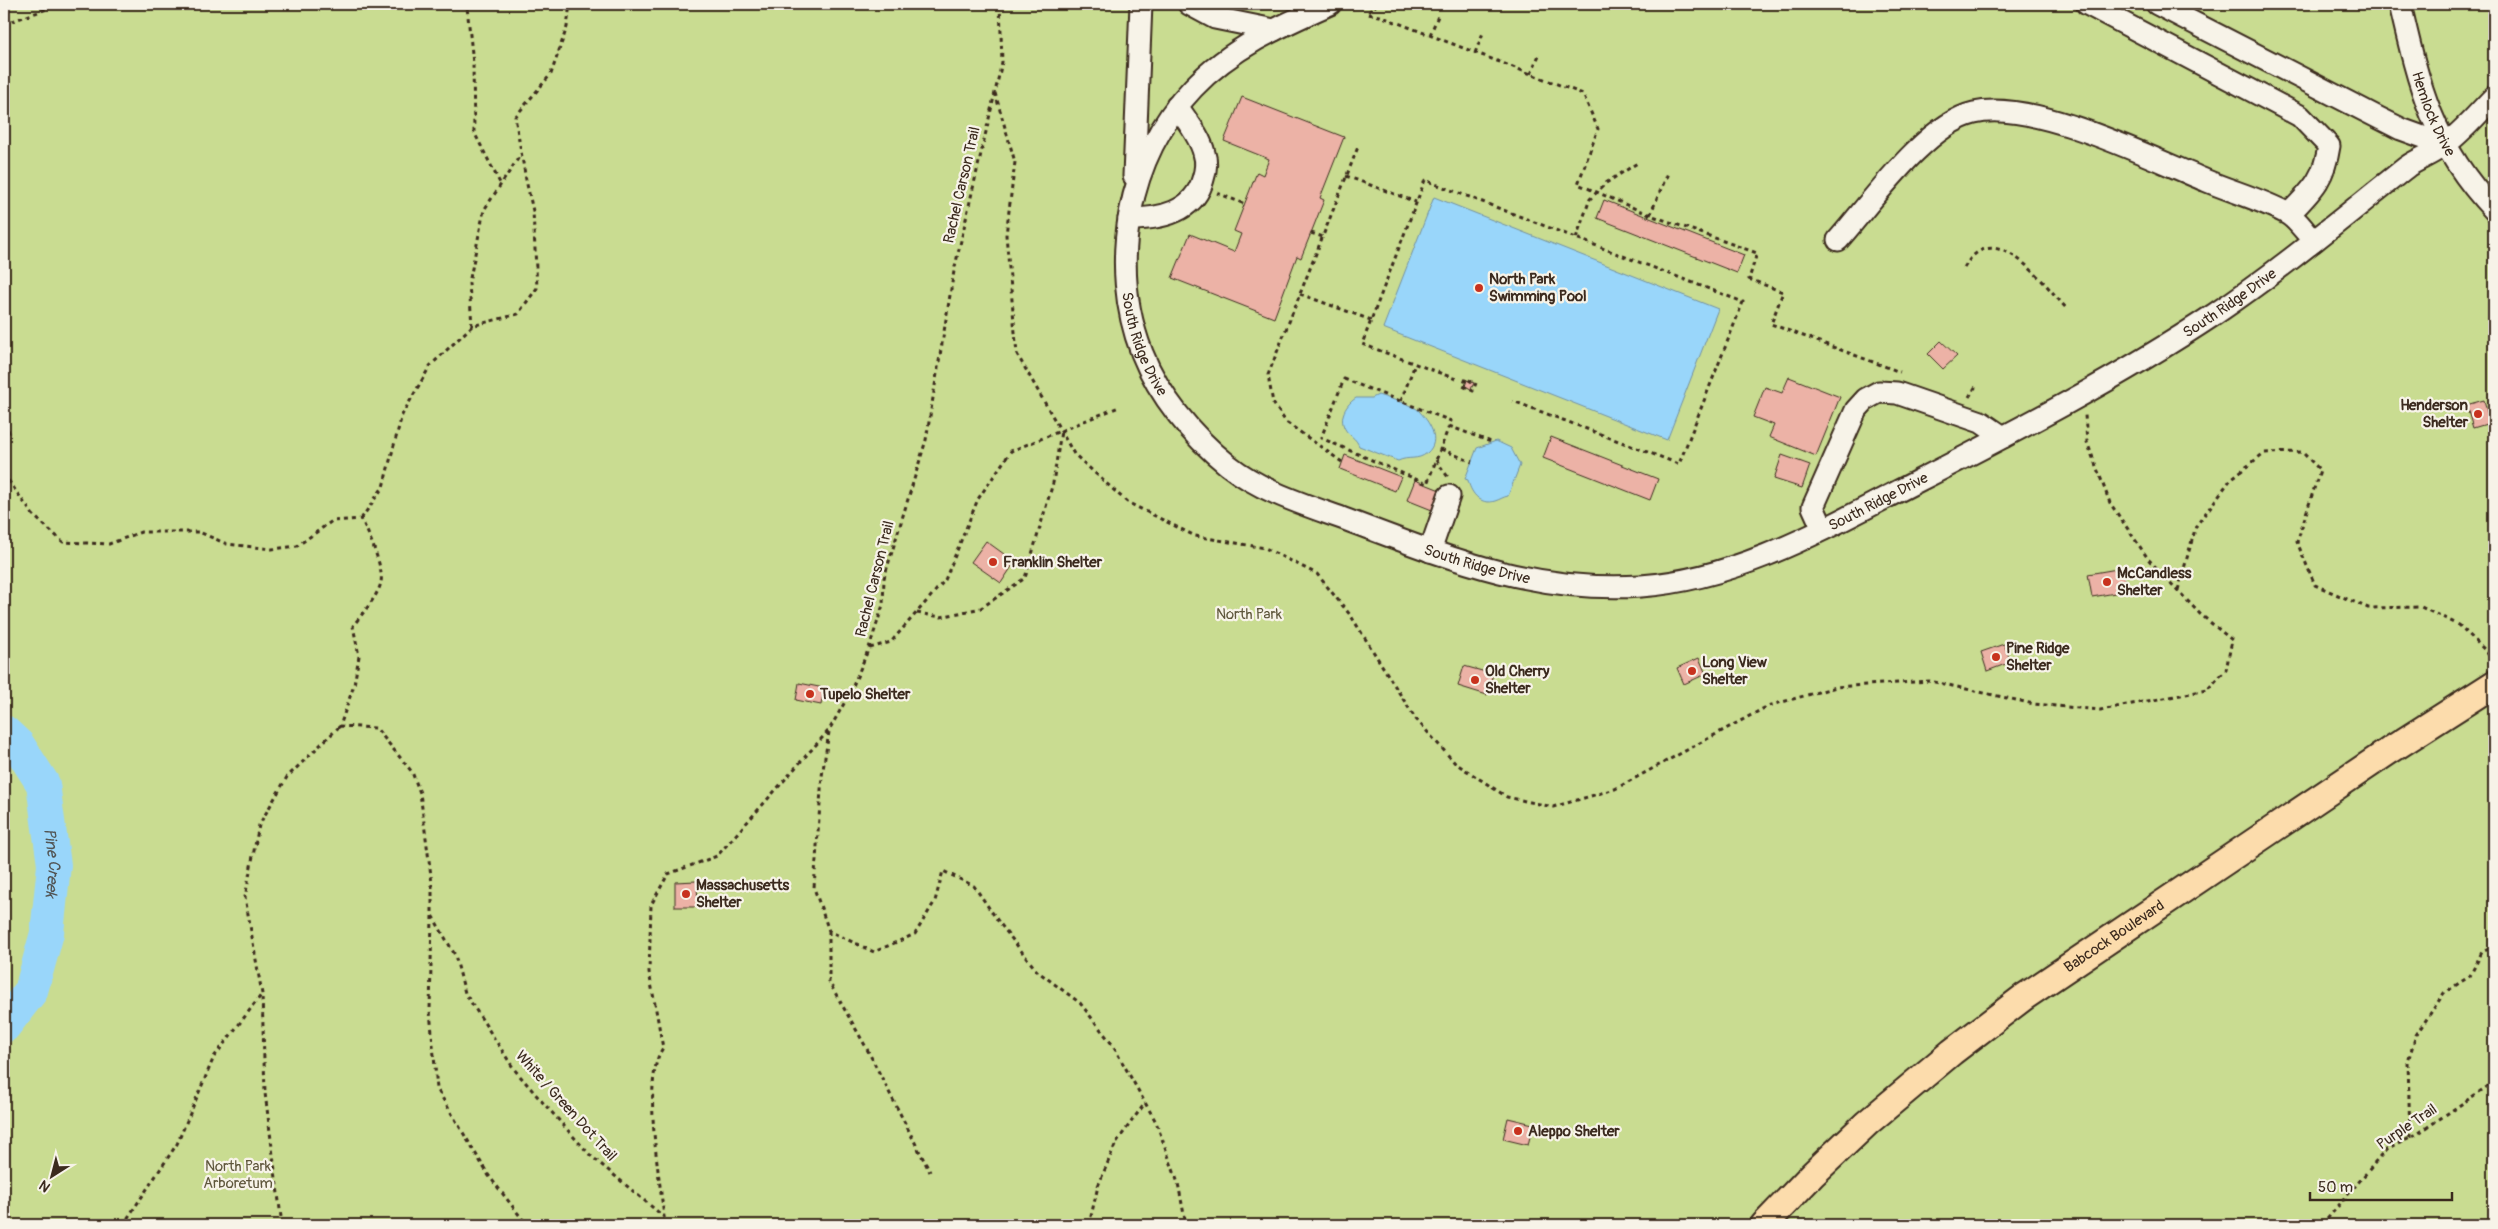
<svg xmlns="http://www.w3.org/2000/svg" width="2498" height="1229" font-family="Pangolin,sans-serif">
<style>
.green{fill:#c9dc91;stroke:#828358}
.water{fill:#99d6fa;stroke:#7391a2}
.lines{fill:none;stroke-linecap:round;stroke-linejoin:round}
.river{stroke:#99d6fa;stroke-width:34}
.building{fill:#ecb2a6;stroke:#3b2a1e}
.minor-casing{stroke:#3b2a1e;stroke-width:25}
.major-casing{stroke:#3b2a1e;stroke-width:30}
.path{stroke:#3b2a1e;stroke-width:3;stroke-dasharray:4 4;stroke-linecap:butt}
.minor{stroke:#f7f3e8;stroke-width:21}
.major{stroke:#fcdcac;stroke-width:26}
.poi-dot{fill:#c8321e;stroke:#f7f3e8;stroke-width:2}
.labels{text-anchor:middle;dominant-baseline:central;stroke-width:4.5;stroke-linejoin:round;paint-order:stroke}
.street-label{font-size:15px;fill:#3b2a1e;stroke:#f7f3e8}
.poi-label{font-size:15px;font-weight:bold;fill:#3b2a1e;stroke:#f7f3e8;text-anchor:start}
.park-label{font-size:15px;fill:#5e563b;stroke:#f7f3e8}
.water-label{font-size:16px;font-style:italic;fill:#525555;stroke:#f7f3e8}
</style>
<rect width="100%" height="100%" fill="#f4e0d4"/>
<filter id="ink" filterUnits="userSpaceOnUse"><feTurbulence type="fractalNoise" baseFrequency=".02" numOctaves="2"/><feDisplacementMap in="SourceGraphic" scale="10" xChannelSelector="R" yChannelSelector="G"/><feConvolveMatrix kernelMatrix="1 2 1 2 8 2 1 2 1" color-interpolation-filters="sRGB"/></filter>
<g filter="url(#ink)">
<path class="green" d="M4 4H2494V1225H4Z"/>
<path class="water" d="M1434 197 1718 309 1667 440 1383 328Z
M1378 395C1387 398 1413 405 1418 410 1429 421 1442 440 1427 453 1418 461 1408 456 1398 461L1359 446C1356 439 1353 438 1348 433 1337 421 1344 406 1356 398H1372Z
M1496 441 1511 448 1520 465 1508 496C1503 497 1501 499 1495 501 1479 506 1470 491 1468 480L1465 479 1477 448Z"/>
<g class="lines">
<path class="river" id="s1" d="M4 732 18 745 43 784 54 865 47 933 31 991 4 1026"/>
</g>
<path class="building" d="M1242 97 1344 137 1320 198 1324 200 1311 233 1301 258 1297 256 1274 318 1172 278 1190 234 1234 252 1241 234 1234 231 1257 172 1263 175 1269 159 1224 141Z
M1604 200 1744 255 1737 273 1597 218Z
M1941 341 1957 356 1943 369 1928 354Z
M1789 377 1840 397 1816 456 1769 437 1774 425 1753 417 1765 387 1782 393Z
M1467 380 1474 383 1471 389 1465 386Z
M2484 400 2490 423 2473 428 2466 405Z
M1551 437 1658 479 1650 500 1543 458Z
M1345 455 1401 477 1395 491 1340 469Z
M1782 455 1810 465 1802 488 1774 479Z
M1415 480 1445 492 1437 512 1407 500Z
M986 541 1015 562 1001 583 971 562Z
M2123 568 2127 591 2092 597 2088 574Z
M2004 644 2011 662 1987 671 1981 652Z
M1699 658 1706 674 1684 684 1677 668Z
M1464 666 1493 674 1487 695 1458 686Z
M799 683 824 688 821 705 796 700Z
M697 881 698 907H675V882Z
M1508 1118 1533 1124 1528 1145 1503 1139Z"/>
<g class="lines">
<g class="minor-casing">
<g id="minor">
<path d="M1189 4 1215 18 1274 30"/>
<path id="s2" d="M1330 4C1280 26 1231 48 1193 88 1127 157 1108 265 1142 353 1159 396 1192 436 1228 465 1262 492 1306 505 1347 520 1446 557 1532 593 1641 586 1740 579 1828 527 1914 483 2016 431 2119 378 2215 314 2273 275 2329 229 2384 185 2392 179 2400 172 2408 166 2419 159 2432 154 2443 146 2462 133 2478 113 2494 97"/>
<path d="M2087 4 2300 116 2329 146C2324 180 2312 190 2289 214"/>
<path d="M2157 4 2379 118 2401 129 2445 145"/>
<path id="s3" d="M2400 4C2419 87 2433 146 2494 210"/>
<path d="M1134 176 1141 4"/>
<path d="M1129 219C1159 219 1194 213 1203 179 1206 170 1207 162 1204 153 1200 136 1186 120 1177 106"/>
<path d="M1838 240C1870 204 1926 124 1974 113 2033 99 2151 158 2207 181 2233 192 2263 200 2288 214 2297 219 2306 233 2314 241"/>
<path d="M1823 529 1813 507 1856 410 1866 399 1879 392 1897 393 1981 422 2003 437"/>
<path d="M1430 551 1449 496"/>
</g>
</g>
<g class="major-casing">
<g id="major">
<path id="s4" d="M1764 1225 1813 1174 1867 1123 1952 1052 2024 997 2389 751 2494 684"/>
</g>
</g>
<path class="path" d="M462 4 467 7 473 63 474 132 501 185
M1377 4 1367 14 1380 16 1583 94 1598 129 1578 184 1650 215 1757 253 1749 279 1783 292 1771 324 1900 372
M4 24 61 4
M1430 35 1438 16
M1475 53 1483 33
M1531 74 1539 55
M995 93 1015 162 1006 235 1017 354 1074 454 1127 502 1195 536 1265 548 1317 574 1351 616 1415 718 1455 763 1507 797 1553 807 1615 789 1768 706 1836 687 1930 681 2034 704 2100 710 2207 690 2226 670 2232 640 2200 614 2149 560 2110 503 2087 442 2085 415
M1346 176 1416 202
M1217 193 1245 204
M1650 215 1668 173
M1311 233 1323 237
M1576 238 1590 199 1606 183 1639 162
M1964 268C1994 214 2045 285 2067 309
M1300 294 1371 320
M472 326 469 283 484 210 521 154
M1344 379 1451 421 1427 484 1321 438Z
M1456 379 1362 344 1425 180 1743 302 1679 464 1513 401
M1472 382 1466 378 1463 386 1473 391 1476 383
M1969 397 1976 386
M1401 401 1415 364
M4 414 9 433 4 450
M1449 426 1491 442
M1441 449 1472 462
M1436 460 1448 477
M1342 462 1286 422 1273 403 1268 375 1358 147
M4 465 8 480 33 515 63 542 109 544 141 532H199L227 544 272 549 297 546 332 521 361 519C368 531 384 569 381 582 379 595 361 615 353 626L359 656 354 685 340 726 376 728 412 772 420 793 432 883V915L455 955 465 993 514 1069 538 1097 590 1155 664 1217
M361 519 383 487 402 415 430 366 472 326 518 314 537 288 533 211 526 180 515 117 551 74 567 27 570 4
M2178 590 2196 526 2231 479 2264 453 2302 452 2320 470 2297 542 2315 585 2368 608 2421 607 2459 625 2486 651 2494 663
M917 613 941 617 981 608 1025 578 1053 483 1061 431
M870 648 891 642 945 580 978 499 1011 451 1119 407
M829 732 822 776 814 888 829 931 874 952 915 934 935 901 943 871 974 886 998 921 1037 971 1080 1003 1112 1044 1156 1122 1178 1183 1186 1225
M432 916 430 1011 437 1089 489 1176 527 1225
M829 931V982L866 1047 930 1172
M2410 1138 2408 1061 2416 1035 2444 993 2470 976 2482 952 2494 947
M123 1225 177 1144 214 1057 262 994
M282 1225 265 1093 262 994 245 897 259 825 287 777 340 726
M669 1225 664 1217C660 1179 641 1078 663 1048L649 972 651 905 668 874 717 856 829 730 850 693 869 648 883 605 884 578 926 440 954 271 1002 62 1000 4
M1089 1225 1098 1186 1116 1143 1145 1103
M2322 1225 2386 1150 2416 1135 2494 1082"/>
<use href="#minor" class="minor"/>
<use href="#major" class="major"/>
</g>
</g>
<g class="poi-dot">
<circle cx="1479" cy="288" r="5"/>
<circle cx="2478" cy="414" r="5"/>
<circle cx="993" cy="562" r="5"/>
<circle cx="2107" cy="582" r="5"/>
<circle cx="1996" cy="657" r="5"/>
<circle cx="1692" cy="671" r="5"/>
<circle cx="1475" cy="680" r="5"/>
<circle cx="810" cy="694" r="5"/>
<circle cx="686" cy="894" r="5"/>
<circle cx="1518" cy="1131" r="5"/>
</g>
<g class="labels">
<g class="street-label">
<text stroke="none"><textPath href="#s3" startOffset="115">Hemlock Drive</textPath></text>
<text transform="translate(962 185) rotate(-77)">Rachel Carson Trail</text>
<text stroke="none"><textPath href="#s2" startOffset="1682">South Ridge Drive</textPath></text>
<text stroke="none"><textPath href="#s2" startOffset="438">South Ridge Drive</textPath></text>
<text stroke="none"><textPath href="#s2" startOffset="1278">South Ridge Drive</textPath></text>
<text stroke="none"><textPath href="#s2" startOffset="858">South Ridge Drive</textPath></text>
<text transform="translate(875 579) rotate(-76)">Rachel Carson Trail</text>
<text stroke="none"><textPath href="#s4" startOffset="455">Babcock Boulevard</textPath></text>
<text transform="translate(566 1106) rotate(48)">White / Green Dot Trail</text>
<text transform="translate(2407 1127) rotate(-34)">Purple Trail</text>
</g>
<g class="poi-label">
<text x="1489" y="279">North Park<tspan x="1489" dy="17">Swimming Pool</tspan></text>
<text x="2468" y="405" text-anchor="end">Henderson<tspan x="2468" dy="17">Shelter</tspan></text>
<text x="1003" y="562">Franklin Shelter</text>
<text x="2117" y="573">McCandless<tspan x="2117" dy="17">Shelter</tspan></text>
<text x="2006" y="648">Pine Ridge<tspan x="2006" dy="17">Shelter</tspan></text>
<text x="1702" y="662">Long View<tspan x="1702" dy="17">Shelter</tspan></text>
<text x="1485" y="671">Old Cherry<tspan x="1485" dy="17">Shelter</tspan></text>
<text x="820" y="694">Tupelo Shelter</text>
<text x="696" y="885">Massachusetts<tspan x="696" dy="17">Shelter</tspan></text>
<text x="1528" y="1131">Aleppo Shelter</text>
</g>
<g class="park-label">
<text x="1249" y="614">North Park</text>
<text x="238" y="1166">North Park<tspan x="238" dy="17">Arboretum</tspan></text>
</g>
<g class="water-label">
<text stroke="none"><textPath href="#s1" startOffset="145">Pine Creek</textPath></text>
</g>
</g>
<rect width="2498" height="1229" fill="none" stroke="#f7f3e8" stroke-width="20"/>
<rect x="10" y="10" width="2478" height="1209" fill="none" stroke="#3b2a1e" stroke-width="2" filter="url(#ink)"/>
<g transform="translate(52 1176) rotate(216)" stroke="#f7f3e8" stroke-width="4" paint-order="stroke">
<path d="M0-4L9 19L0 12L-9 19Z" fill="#3b2a1e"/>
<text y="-8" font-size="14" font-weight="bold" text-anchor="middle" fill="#3b2a1e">N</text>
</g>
<path d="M2310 1192v8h142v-8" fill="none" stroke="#3b2a1e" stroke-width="2.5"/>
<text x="2318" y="1192" font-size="15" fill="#3b2a1e" stroke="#f7f3e8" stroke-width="4" paint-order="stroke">50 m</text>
</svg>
